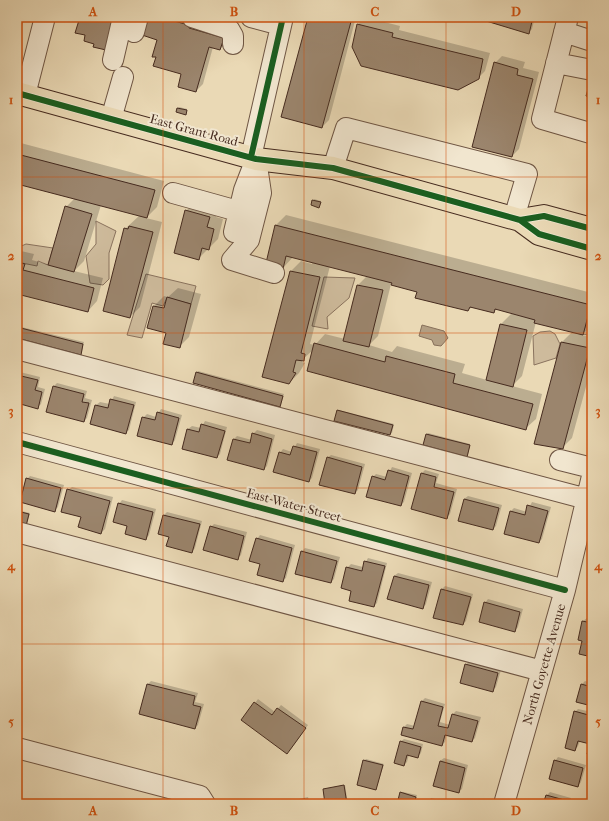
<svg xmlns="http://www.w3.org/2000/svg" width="609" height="821" font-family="'IM FELL French Canon',serif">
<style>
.green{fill:#cebb9c;stroke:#8a735e}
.water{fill:#b29e82;stroke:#87705a}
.shadow{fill:#0003;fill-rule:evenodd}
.building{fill:#9b856d;stroke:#462b1f}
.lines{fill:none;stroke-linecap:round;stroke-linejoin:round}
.minor-casing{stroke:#6f5644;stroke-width:22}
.major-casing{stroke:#462b1f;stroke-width:24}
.minor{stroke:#f1e6cf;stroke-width:20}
.major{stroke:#ead9b5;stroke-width:22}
.cycleway-casing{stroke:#f1e6cf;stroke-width:8}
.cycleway{stroke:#1b5e20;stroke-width:6}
.grid{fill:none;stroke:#d0520f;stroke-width:1;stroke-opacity:0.55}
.labels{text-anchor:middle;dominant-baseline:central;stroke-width:4;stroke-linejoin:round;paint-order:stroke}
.street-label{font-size:13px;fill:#462b1f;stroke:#f1e6cf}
.neatline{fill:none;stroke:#d0520f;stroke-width:1.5}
.grid-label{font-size:13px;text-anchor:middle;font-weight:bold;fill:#d0520f}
</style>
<rect width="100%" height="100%" fill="#ead9b5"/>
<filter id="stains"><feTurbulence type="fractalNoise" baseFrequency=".005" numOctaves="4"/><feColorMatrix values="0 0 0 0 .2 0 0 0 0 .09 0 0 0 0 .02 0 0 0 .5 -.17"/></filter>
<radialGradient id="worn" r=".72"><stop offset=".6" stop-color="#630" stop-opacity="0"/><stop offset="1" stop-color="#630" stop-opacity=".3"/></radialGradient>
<path class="green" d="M96 221 116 231 109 253V279L103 285 90 283 86 256 96 244Z
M26 244 53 248 48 265 38 261 37 266 17 262V248Z
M146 274 196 286 191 304 167 298 163 306 152 303 142 338 127 335Z
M324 277 355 278 349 298 327 317 328 329 312 326Z
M592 302V336L583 334Z
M550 331 555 334 560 344 556 358 534 365 533 336 540 332Z"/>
<path class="water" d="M422 325 444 331 448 338 441 346 434 345 432 340 419 336Z"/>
<path class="shadow" d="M17 17H25L20 32 17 36Z
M148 17H186L230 31 227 42 220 49 213 47 203 84 196 91 182 74 157 57 158 39Z
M309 17H356L329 120 322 127 283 117Z
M365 17 400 26 399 30 490 53 485 71 478 78 353 47 358 24Z
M535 17 532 29 528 33 474 18Z
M502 56 525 62 523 68 539 72 519 149 512 156 495 63Z
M179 107 187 109V112L185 114 178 108Z
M17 142 164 181 157 207 146 218 162 222 140 307 130 317 125 229 140 215 101 205 84 261 74 271 103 278 97 301 88 311 17 293V247L22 248 21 251 34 254 32 260 49 265 66 207 75 198 17 183Z
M314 199 321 201 319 207 312 205Z
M196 201 219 207 216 217 223 219 218 239 198 259 186 211Z
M286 215 592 293V325L582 335 592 337V365L572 438 562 448V342L572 332 536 322 522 376 512 386 542 394 536 419 526 428 313 350 302 360V362L305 363 299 373 289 383 291 271 301 261 312 264V262L293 257 283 268 267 262 276 225ZM330 266 367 276 358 285 345 339 325 334 315 345 310 344ZM391 284 418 291 468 310 472 307 493 312 497 309 512 313 501 324 487 380 462 373 465 364 397 346 392 352 369 345 378 336Z
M178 288 201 294 189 337 179 347 167 332 148 327 154 306 164 296 168 297Z
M17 326 84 342 82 352 80 354 17 337Z
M198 371 284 394 281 405 280 406 197 373Z
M20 372 40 377 38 387 45 389 41 404 37 408 17 402V375Z
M57 383 87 391 85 398 92 400 87 418 84 421 54 386Z
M114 396 136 402 129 430 125 433 91 424 96 405 100 402 110 404Z
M161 409 182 415 175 440 172 444 143 418 147 414 156 417Z
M339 410 394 424 392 433 390 434 338 411Z
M205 421 227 427 220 454 217 457 183 448 188 429 192 426 201 428Z
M257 430 275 435 267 466 264 469 234 439 237 436 252 440 253 434Z
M428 433 470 444 468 455 466 456 427 434Z
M297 443 320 449 312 478 309 481 280 453 283 449 292 452Z
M331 455 365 464 358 490 355 493 327 458Z
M392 467 412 473 404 502 401 505 373 477 376 474 387 477Z
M425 470 439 474 436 483 457 489 450 514 447 517 422 473Z
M30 476 64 485 58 507 55 510 27 479Z
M72 487 113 497 105 529 101 533 68 490Z
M468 496 502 505 496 526 493 529 464 499Z
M122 500 156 509 149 535 146 539 128 525 119 504Z
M532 502 551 507 542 539 539 542 510 512 514 508 527 512Z
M17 510 30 513 26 528 17 527Z
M167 512 202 521 195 548 192 552 170 536 159 533 164 515Z
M214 524 247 532 241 555 238 558 211 527Z
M260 535 295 545 286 578 282 581 261 564 257 539Z
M305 548 340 557 334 579 331 582 302 551Z
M368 558 387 563 377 603 374 606 352 590 347 568 351 564 363 567Z
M398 573 432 582 426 604 423 608 388 598 394 576Z
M445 586 473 594 466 621 463 624 442 589Z
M488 599 523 609 518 627 515 631 485 603Z
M587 618 592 619V656L583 640V621Z
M469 661 501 670 496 687 492 691 466 665Z
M151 681 198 693 195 702 204 704 198 725 195 728 140 713 148 684Z
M585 681 592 683V705L582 684Z
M425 698 445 704 440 722 450 725 453 714 456 711 481 717 475 738 472 741 447 734 445 742 442 745 402 735 404 727 407 724 415 726 422 701Z
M258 699 275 712 281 705 308 725 291 749 243 720Z
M578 709 592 712V754L591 743 580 741 578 746 575 750V712Z
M404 739 423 744 421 753 417 757 409 755 407 762 404 765 400 742Z
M558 757 586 765 581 782 578 786 555 761Z
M444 758 468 765 462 789 458 792 440 761Z
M366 759 384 764 376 789 364 761Z
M345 785 348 804H326L324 789Z
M403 792 417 795 415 804H398Z
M550 792 571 798 569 804H545L547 795Z
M308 797 310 804H278L280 803Z
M431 798 455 804H427Z"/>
<path class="building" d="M17 17H22L17 33Z
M80 17H114L106 50 93 47 94 44 84 41 85 35 75 33Z
M147 17H159L189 25V28L224 38 220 50 209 47 196 92 178 87 181 74 153 66 156 57H152L157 40 142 35Z
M308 17 352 18 322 128 281 117Z
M473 17H533L529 34Z
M357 24 393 33 392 37 483 59 479 79 458 90 361 66 352 47Z
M494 62 518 69 517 75 533 79 512 157 472 147Z
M590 82 592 83V98L586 96Z
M177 108 187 110 186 115 176 112Z
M17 154 155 190 147 218 17 184Z
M312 200 321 202 319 208 311 205Z
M65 206 92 214 74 272 48 265Z
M185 210 210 217 207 227 214 229 209 250 202 248 199 260 174 253Z
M275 225 591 305 583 335 534 323 535 320 495 309 494 313 470 307 468 311 415 298 417 292 391 285 392 283 286 256 283 269 269 265 266 263Z
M129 226 153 232 130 318 103 311 124 228 128 229Z
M17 262 25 264 23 270 94 288 88 312 17 294Z
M290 271 320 277 301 353 305 354 304 361 296 360 293 372 296 373 289 384 262 377Z
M357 285 383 290 369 347 343 341Z
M167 297 191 304 180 348 163 344 166 333 147 328 153 306 164 308Z
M500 324 527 330 513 387 486 380Z
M17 327 83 344 81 355 17 338Z
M561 342 590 348 563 449 534 444Z
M314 343 385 362 386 356 455 374 453 383 533 404 526 430 307 371Z
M196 372 283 396 280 407 193 383Z
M17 375 38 380 35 390 42 392 38 409 17 403Z
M53 386 84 394 82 402 89 403 84 422 46 412Z
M110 399 134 405 126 434 90 424 95 405 108 408Z
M337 410 393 425 390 435 334 421Z
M157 412 179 418 172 445 137 436 142 417 155 420Z
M201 424 225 431 217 458 182 449 187 429 199 432Z
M252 433 272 439 264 470 227 460 233 439 250 443Z
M426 434 470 445 467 457 423 445Z
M293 446 317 452 309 482 273 472 279 452 290 455Z
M327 457 362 467 355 494 319 485Z
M388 470 409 476 401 506 366 497 372 476 385 480Z
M421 473 436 477 434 487 454 492 447 519 411 509Z
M26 478 61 488 55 512 20 502Z
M67 489 110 501 101 534 78 527 81 517 61 512Z
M464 499 499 508 493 530 458 521Z
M118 503 153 512 146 540 125 534 127 526 113 522Z
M527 505 548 511 539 543 504 534 510 511 525 515Z
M17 511 29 514 25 530 17 528Z
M163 515 200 524 192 553 166 546 169 537 158 534Z
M210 526 244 536 238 560 203 550Z
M256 538 292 548 283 582 257 575 260 564 249 561Z
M301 551 337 561 331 583 295 574Z
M364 561 385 566 374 607 349 601 351 591 341 588 346 567 362 571Z
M394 576 429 585 423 609 387 599Z
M441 589 471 597 463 625 433 618Z
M484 602 520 612 515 632 479 622Z
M582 621 592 623V657L579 654 582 641 578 640Z
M465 664 498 673 493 692 460 683Z
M147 684 195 696 193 705 201 707 195 729 139 714Z
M581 684 592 687V706L576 702Z
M421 701 443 707 438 726 448 728 452 714 478 721 472 742 445 735 442 746 401 735 403 727 413 729Z
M254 702 272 715 277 708 306 728 287 754 241 720Z
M574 711 592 716V755L587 754 590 744 578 741 575 751 565 748Z
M400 741 421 747 418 758 407 755 404 766 394 763Z
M363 760 383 765 376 790 357 785Z
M554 760 583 768 578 787 549 779Z
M440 761 465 768 459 793 433 786Z
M344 785 347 804H325L323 789Z
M400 792 416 797 414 804H397Z
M546 795 568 801V804H543Z
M305 799 306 804H283Z
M427 801 440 804H426Z"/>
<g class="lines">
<g class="minor-casing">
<path id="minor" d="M192 17 229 29 233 36V44
M251 17 281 25
M568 17 542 119 590 133
M134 32 138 17
M564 32 592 41
M113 60 123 17
M556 63 592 70
M25 95 45 17
M111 119 123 77
M251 157 283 17
M333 168 346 128 527 174 514 218
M173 193 252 215
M234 232 244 190 256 159 261 193 249 240 232 260 274 273
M17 349 587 499
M17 442 565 590
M560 460 592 468
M17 532 542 671
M17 748 200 796 205 804
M504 804 565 590 592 476"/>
</g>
<g class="major-casing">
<path id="major" d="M17 93 256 159 333 168 520 220 539 234 592 249
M520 220 544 216 592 229"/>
</g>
<use href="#minor" class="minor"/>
<use href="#major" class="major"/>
<g class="cycleway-casing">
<path id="cycleway" d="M17 93 256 159 333 168 520 220 539 234 592 249
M251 157 283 17
M520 220 544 216 592 229
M17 442 565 590"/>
</g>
<use href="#cycleway" class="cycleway"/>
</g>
<path class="grid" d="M163 17V804M304 17V804M446 17V804M17 177H592M17 333H592M17 488H592M17 644H592"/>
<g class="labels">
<g class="street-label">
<text transform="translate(194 130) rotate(15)">East Grant Road</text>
<text transform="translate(294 505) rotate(15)">East Water Street</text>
<text transform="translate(544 664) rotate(-74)">North Goyette Avenue</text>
</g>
</g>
<rect width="609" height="821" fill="none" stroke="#ead9b5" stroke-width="44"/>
<rect x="22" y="22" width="565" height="777" class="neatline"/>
<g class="grid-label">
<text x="93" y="16">A</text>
<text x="234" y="16">B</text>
<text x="375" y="16">C</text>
<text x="516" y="16">D</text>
<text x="11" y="104">1</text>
<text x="598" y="104">1</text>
<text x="11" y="260">2</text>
<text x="598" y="260">2</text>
<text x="11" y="415">3</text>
<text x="598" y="415">3</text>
<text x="11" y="570">4</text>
<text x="598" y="570">4</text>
<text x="11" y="726">5</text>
<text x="598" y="726">5</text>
<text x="93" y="815">A</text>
<text x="234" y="815">B</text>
<text x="375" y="815">C</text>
<text x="516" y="815">D</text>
</g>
<rect width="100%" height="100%" filter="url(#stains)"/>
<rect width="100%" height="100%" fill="url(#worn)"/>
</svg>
